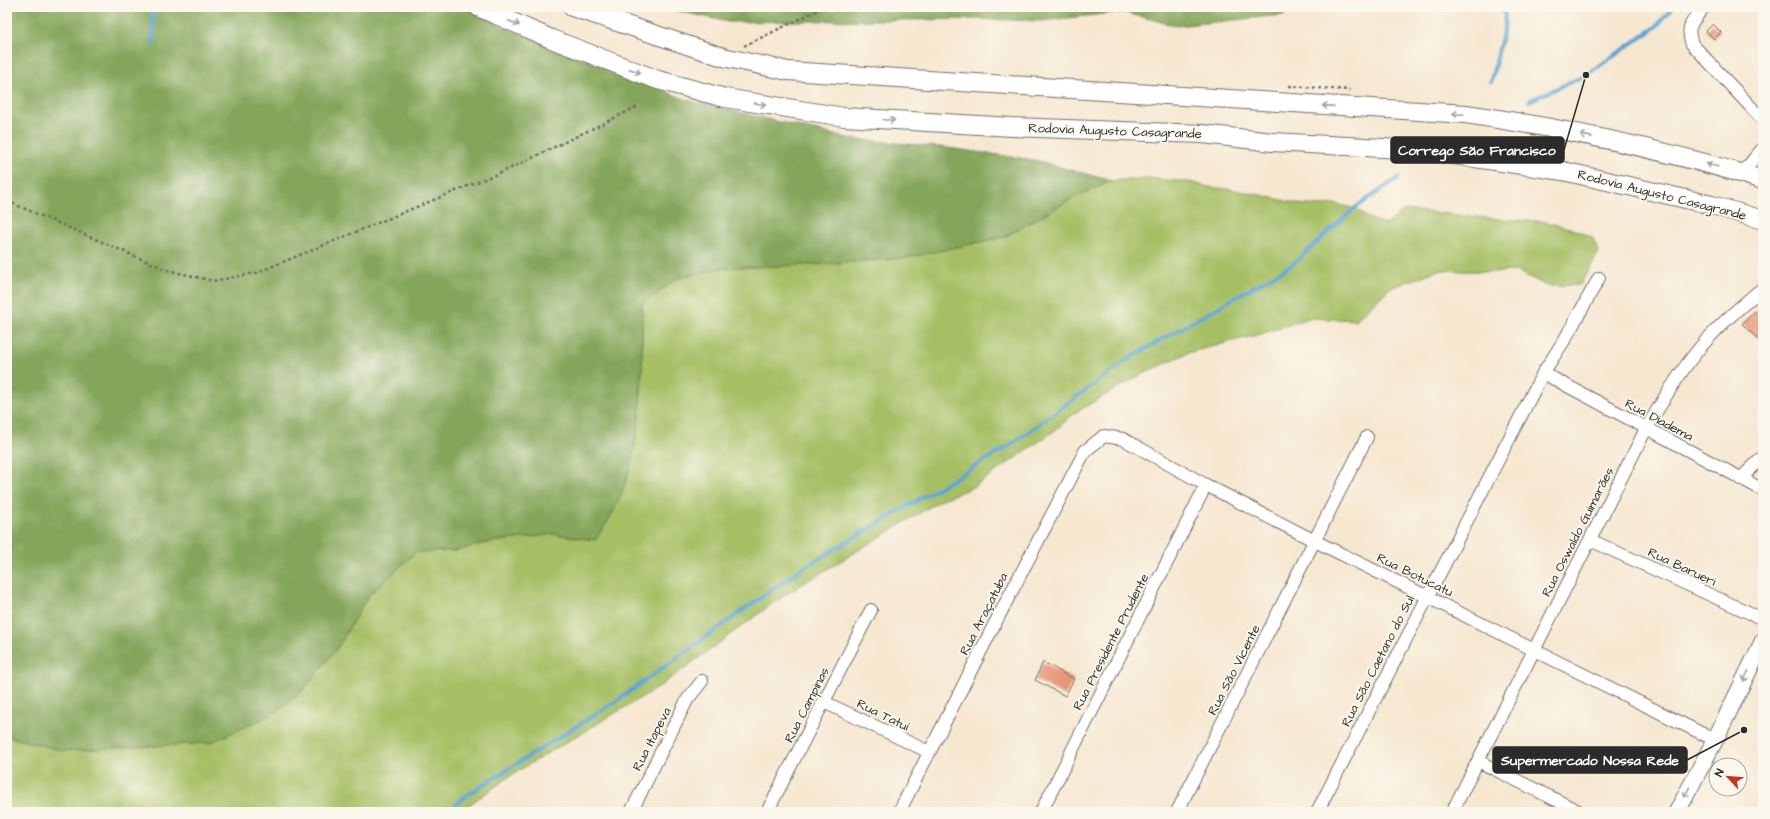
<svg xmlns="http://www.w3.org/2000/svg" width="1770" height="819" font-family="'Architects Daughter',sans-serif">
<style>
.green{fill:#a6bf65;stroke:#687548}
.forest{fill:#84a65a;stroke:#586842}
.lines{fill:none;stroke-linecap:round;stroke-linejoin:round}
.stream{stroke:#5ca3d2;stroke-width:4}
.building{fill:#e5977a}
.minor-casing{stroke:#726d65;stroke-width:14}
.tertiary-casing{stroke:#726d65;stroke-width:18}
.secondary-casing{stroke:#726d65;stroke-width:20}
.path{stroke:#726d65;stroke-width:2.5;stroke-dasharray:3 3;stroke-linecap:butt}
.minor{stroke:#fff;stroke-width:12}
.tertiary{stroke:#fff;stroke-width:16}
.secondary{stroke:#fff;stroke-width:18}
.oneway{stroke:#a0a0a0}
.labels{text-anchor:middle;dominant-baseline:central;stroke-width:3.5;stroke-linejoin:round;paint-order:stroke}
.street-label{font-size:13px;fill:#2b2b2b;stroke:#fbf7ec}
.leader{fill:none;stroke:#2b2b2b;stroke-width:1.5}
.callout-dot{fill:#2b2b2b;stroke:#fbf7ec;stroke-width:1.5}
.callout{fill:#2b2b2b;stroke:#2b2b2b;stroke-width:1.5}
.callout-label{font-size:14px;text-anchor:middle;font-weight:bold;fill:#fff}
</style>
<rect width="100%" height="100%" fill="#fbf7ec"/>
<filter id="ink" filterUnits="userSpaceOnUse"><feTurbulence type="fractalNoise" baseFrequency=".025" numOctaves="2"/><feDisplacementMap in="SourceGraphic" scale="8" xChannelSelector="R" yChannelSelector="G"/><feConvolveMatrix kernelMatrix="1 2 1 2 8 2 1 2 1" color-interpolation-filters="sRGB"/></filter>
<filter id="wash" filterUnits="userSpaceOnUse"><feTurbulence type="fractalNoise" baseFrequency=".012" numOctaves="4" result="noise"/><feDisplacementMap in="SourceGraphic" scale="16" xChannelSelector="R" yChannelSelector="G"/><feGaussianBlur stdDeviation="0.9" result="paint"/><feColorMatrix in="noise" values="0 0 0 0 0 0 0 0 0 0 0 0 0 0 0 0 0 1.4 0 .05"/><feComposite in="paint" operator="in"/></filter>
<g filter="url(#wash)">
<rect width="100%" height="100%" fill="#f6e7d0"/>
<path class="green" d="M1148 178 1190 182 1208 187 1229 189 1256 194 1299 204 1319 206 1335 204 1357 209 1366 217 1386 225 1405 210 1509 220 1541 221 1570 228 1592 237 1599 252 1580 285 1547 286 1517 271 1489 272 1439 270 1390 288 1356 320 1309 318 1261 334 1187 353 1135 378 1076 412 1054 431 975 486 941 500 783 596 659 687 513 774 459 812H7V736L33 744 338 647 368 596 416 552 456 551 484 543 554 534 595 540C603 525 620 500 625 484 644 425 642 364 642 303L678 278 724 268 808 265 905 258 1004 237 1077 196 1112 181Z"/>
<path class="forest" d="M7 7H466L499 25 687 100 852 139 941 147 1035 160 1112 181 1077 196 1004 237 905 258 808 265 724 268 678 278 642 304C642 384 647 473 595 540L554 534 484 543 456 551 416 552 368 596 338 647 300 694 271 715 210 743 64 751 7 736Z
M660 7H1297L1283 15 1177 26 1122 12 1041 21 979 19 728 22Z"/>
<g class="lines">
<path class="stream" d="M153 7V44
M1491 82 1505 24 1504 7
M1529 101 1586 75 1656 27 1673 7
M448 812 464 797 615 702 801 569 1006 448 1133 356 1292 265 1355 208 1398 178"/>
</g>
<g id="blocks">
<path class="building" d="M1713 24 1721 32 1714 39 1706 31Z
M1757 309 1763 315V344L1742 324Z
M1043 662 1074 679 1065 696 1035 680Z"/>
</g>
</g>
<g filter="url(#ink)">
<use href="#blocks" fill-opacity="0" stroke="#726d65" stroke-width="1"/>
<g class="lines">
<g class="minor-casing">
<path id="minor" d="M1704 7C1693 21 1685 26 1692 44L1763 120
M1740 173 1749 165 1763 148
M1543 373 1763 490
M1740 479 1763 457
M1590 540 1763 619
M824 702 929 752
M1478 761 1580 812
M631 812 687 700 702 681
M767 812 871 610
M899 812 992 629 1085 451 1104 436 1123 439 1206 485 1315 541 1715 740
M1041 812 1206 485
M1177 812 1367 437
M1317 812 1543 373 1565 339 1599 278
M1452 812 1646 429C1660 405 1674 381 1691 359 1711 332 1737 309 1763 288"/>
</g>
<g class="tertiary-casing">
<path id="tertiary" d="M1677 812 1715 740 1763 641"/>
</g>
<g class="secondary-casing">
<path id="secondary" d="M478 7 549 38 658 80 725 98 844 117 1012 127 1203 134 1272 142 1420 150 1563 171 1712 205 1763 220
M572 7 723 57 788 71 1466 114C1567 129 1666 150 1763 180"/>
</g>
<path class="path" d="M744 46 824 7
M1289 86 1350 90
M7 201 167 270 213 281 256 273 509 169 639 106"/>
<use href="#minor" class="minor"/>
<use href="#tertiary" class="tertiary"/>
<use href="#secondary" class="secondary"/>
</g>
<defs><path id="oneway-shaft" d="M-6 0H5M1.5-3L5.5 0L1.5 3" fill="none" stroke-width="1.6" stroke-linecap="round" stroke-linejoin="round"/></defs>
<g class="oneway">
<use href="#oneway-shaft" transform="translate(514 23) rotate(23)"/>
<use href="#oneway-shaft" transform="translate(635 71) rotate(21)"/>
<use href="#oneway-shaft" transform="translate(760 104) rotate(9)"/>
<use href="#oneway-shaft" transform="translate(1328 106) rotate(-176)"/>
<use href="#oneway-shaft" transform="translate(1458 114) rotate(-177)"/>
<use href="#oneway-shaft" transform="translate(889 120) rotate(3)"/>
<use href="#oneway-shaft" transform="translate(1586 136) rotate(-169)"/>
<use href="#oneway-shaft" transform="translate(1712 165) rotate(-164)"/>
<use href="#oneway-shaft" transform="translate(1746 676) rotate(116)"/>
<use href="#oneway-shaft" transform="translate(1687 792) rotate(118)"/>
</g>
</g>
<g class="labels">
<g class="street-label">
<text transform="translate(1115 131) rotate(2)">Rodovia Augusto Casagrande</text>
<text transform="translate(1662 195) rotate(14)">Rodovia Augusto Casagrande</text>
<text transform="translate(1659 420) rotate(28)">Rua Diadema</text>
<text transform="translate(1578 532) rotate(-63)">Rua Oswaldo Guimarães</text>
<text transform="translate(1682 567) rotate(25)">Rua Barueri</text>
<text transform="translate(1415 575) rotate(26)">Rua Botucatu</text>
<text transform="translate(984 614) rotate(-63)">Rua Araçatuba</text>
<text transform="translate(1111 642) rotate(-63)">Rua Presidente Prudente</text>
<text transform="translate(1378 661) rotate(-63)">Rua São Caetano do Sul</text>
<text transform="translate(1234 670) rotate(-63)">Rua São Vicente</text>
<text transform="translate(807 705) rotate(-63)">Rua Campinas</text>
<text transform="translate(883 715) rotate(26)">Rua Tatuí</text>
<text transform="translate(652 739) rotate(-63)">Rua Itapeva</text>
</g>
</g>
<path class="leader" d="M1586 75L1564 150M1744 730L1687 760"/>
<g class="callout-dot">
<circle cx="1586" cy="75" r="4"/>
<circle cx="1744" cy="730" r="4"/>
</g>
<g class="callout">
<rect x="1391" y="137" width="173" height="26" rx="4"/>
<rect x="1493" y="747" width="194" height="26" rx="4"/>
</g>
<g class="callout-label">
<text x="1477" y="155">Corrego São Francisco</text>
<text x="1590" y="765">Supermercado Nossa Rede</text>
</g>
<rect width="1770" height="819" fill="none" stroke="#fbf7ec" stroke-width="24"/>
<g transform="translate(1728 777) rotate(296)"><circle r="19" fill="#fbf7ec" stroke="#a8a59f"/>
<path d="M0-3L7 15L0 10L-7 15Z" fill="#c8321e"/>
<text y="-6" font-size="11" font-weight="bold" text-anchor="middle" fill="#2b2b2b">N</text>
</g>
</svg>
